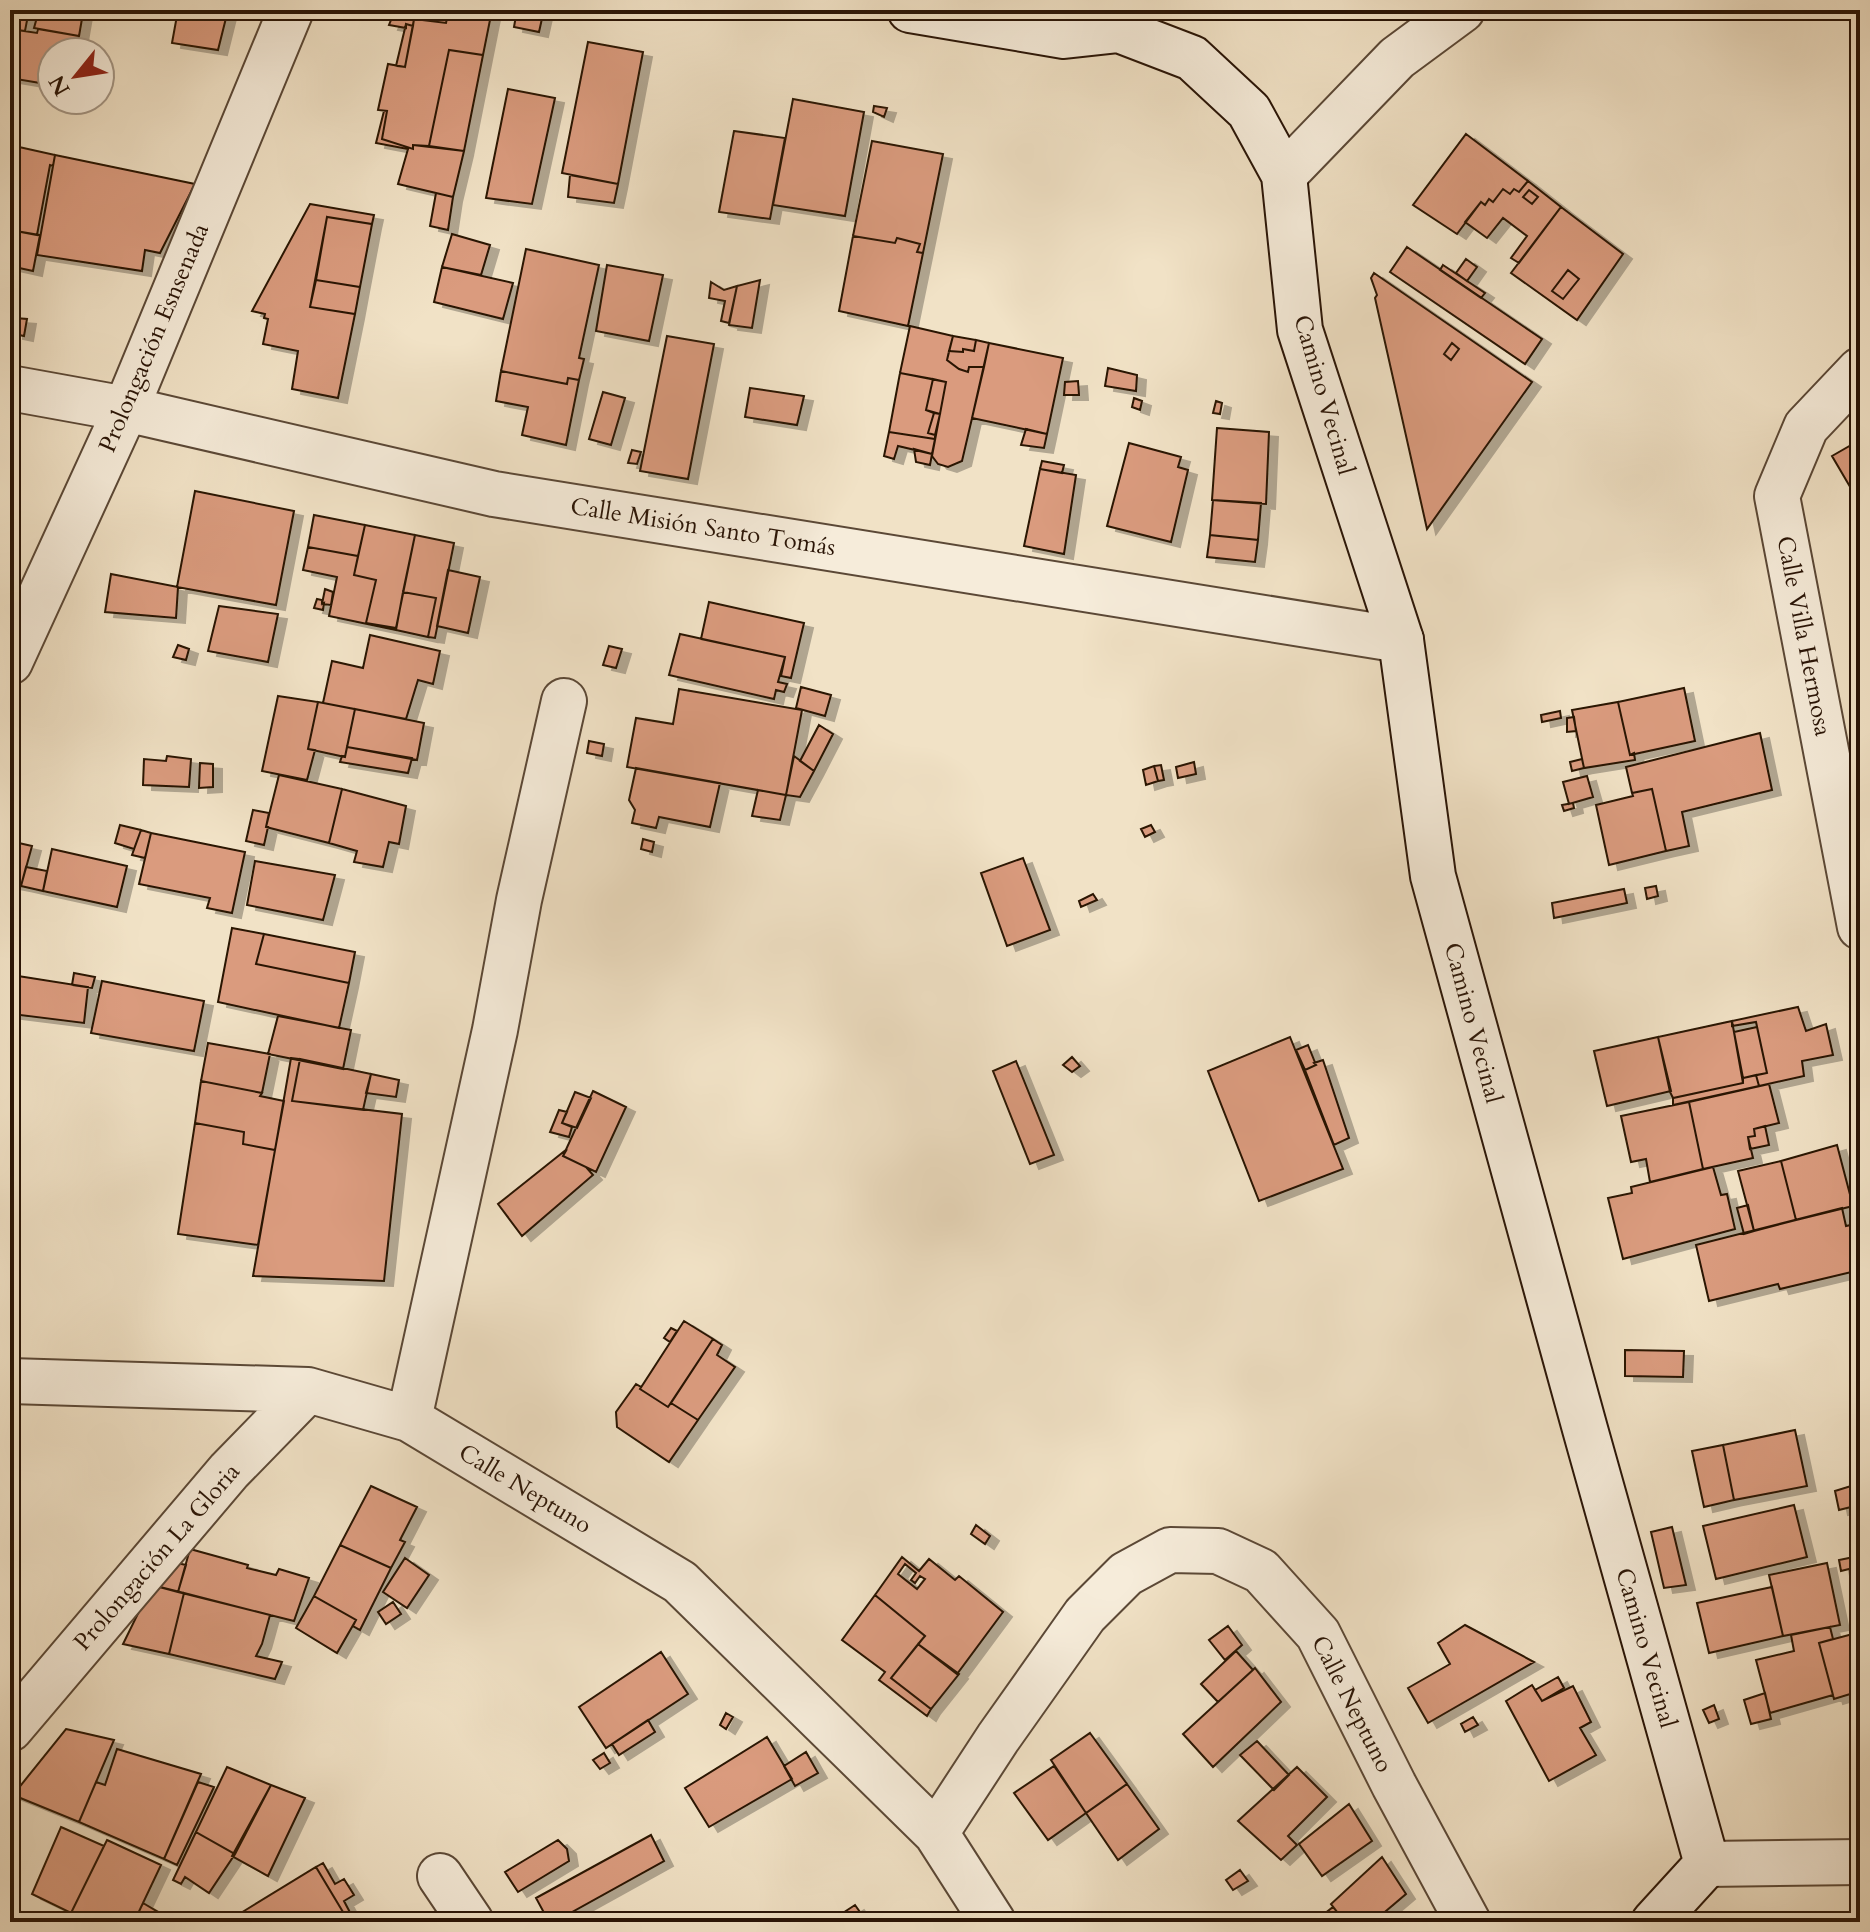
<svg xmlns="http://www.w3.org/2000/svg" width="1870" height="1932" font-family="Cardo,serif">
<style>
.building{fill:#da9b7e;stroke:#291406;stroke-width:2;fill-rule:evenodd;filter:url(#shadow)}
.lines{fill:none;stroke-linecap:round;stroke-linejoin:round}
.street-casing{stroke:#5b4836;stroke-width:48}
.secondary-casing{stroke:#291406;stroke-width:48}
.street{stroke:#f6ecda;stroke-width:44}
.secondary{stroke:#f6ecda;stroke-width:44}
.labels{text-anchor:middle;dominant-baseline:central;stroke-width:8;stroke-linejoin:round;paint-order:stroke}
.street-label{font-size:24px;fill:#291406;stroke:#f6ecda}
</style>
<defs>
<filter id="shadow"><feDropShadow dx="9" dy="5" stdDeviation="0" flood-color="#0004"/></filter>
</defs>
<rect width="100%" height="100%" fill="#f1e2c6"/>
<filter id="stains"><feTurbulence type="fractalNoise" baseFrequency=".0025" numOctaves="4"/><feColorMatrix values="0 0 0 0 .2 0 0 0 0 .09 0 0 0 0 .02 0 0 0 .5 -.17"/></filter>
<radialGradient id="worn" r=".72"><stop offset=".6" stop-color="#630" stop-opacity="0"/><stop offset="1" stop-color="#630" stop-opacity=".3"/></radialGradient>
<path class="building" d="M10 10H29L25 31 10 29Z
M39 10H67L83 13 79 36 34 28Z
M178 10H228L218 50 172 43Z
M395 10H449L446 23 414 19 413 26 406 24V28L389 25Z
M449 10H492L483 55 449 50 429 146 413 145V149L382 139 387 111 378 110 388 64 405 67 414 19 446 23Z
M517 10 543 14 539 32 514 27Z
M406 24 413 26 405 67 396 66Z
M10 29 37 33 38 29 79 36 75 52H52V85L10 78Z
M588 42 643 52 618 184 562 173Z
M449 50 483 55 464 151 429 146Z
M508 89 555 98 532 204 486 198Z
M793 99 864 112 845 216 773 205Z
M874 106 887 108 884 117 873 112Z
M384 111H387L382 139 413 149V145L464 151 453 197 398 184 408 149 376 143Z
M734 131 785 138 770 219 719 212Z
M1466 134 1528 181 1519 192 1514 189 1510 194 1503 189 1493 202 1489 199 1485 205 1481 202 1457 234 1413 205Z
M872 141 943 154 923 253 917 252 920 244 897 238 895 243 853 236Z
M10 145 55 155 53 166 50 165 37 235 10 230Z
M55 155 195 184 160 253 145 250 142 271 37 255Z
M570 175 618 184 614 203 568 197Z
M1528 181 1561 207 1519 263 1511 258 1527 236 1503 218 1487 238 1465 222 1481 202 1485 205 1489 199 1493 202 1503 189 1510 194 1514 189 1519 192ZM1529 190 1538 197 1532 204 1523 197Z
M1529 190 1538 197 1532 204 1523 197Z
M436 193 453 197 448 230 430 226Z
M310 204 374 215 372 224 327 217 310 307 355 314 338 398 292 389 298 351 263 344 268 319 264 318 265 314 252 311Z
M1561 207 1623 254 1577 320 1511 273ZM1568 270 1579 279 1563 299 1552 291Z
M327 217 372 224 360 287 316 280Z
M10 230 40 235 33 271 10 266Z
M452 234 490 245 481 275 442 267Z
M853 236 895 243 897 238 920 244 917 252 923 253 908 326 839 311Z
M1407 247 1542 339 1525 364 1390 272Z
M526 249 599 265 579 358 584 359 579 380 568 378 567 384 501 371Z
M1466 259 1477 267 1467 281 1456 273Z
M607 265 663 275 649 341 596 331Z
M1443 265 1485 293 1481 298 1440 270Z
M442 267 513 283 503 319 434 302Z
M1568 270 1579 279 1563 299 1552 291Z
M1374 273 1532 382 1427 529 1375 298 1377 295 1371 278ZM1452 343 1459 349 1451 360 1444 354Z
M316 280 360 287 355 314 310 307Z
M760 280 752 328 729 325 737 286Z
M711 282 724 290 737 286 729 323 721 321 725 301 709 298Z
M15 318 27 319 24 336 14 334Z
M910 326 953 336 947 360 959 369 968 372 969 367H984L962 461 948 467 938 464 932 456 946 382 900 373Z
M667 336 714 344 688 479 640 471Z
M953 336 976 340 974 351 963 349V352L949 351Z
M976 340 989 343 984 367H969L968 372 959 369 947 360 949 351 963 352V349L974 351Z
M989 343 1063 358 1047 434 972 418Z
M1452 343 1459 349 1451 360 1444 354Z
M1108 368 1137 375 1136 391 1105 386Z
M501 371 567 384 568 378 579 380 566 445 522 435 528 407 496 401Z
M900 373 933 379 926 410 934 413 928 433 935 435V439L889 432Z
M933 379 946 382 940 414 926 410Z
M1078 381 1079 395H1064L1065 382Z
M750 388 804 396 797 425 745 417Z
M603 392 625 398 611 445 589 439Z
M1134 398 1142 401 1140 410 1132 407Z
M1216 401 1222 403 1220 414 1213 413Z
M934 413 940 414 935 435 928 433Z
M1217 428 1269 432 1266 504 1212 500Z
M1026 429 1047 434 1044 448 1021 445Z
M889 432 935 439 932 454 898 446 894 459 884 456Z
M1860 440V495L1856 497 1832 456Z
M1129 443 1181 457 1178 467 1188 470 1171 542 1107 526Z
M914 449 932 454 930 465 916 462Z
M632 450 641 452 637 464 628 463Z
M1042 461 1064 465 1062 473 1040 469Z
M1040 469 1076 475 1064 554 1024 546Z
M195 491 294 511 276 605 177 587Z
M1213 500 1261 503 1258 540 1210 535Z
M314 515 365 525 358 556 308 547Z
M365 525 415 535 396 628 366 623 376 580 354 575Z
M415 535 454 543 435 638 428 637 436 598 403 592Z
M1210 535 1258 540 1255 562 1207 557Z
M308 547 358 556 354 575 376 580 366 623 396 628V630L329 616 337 577 303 570Z
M448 570 480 577 468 633 437 626Z
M111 574 178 587 176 618 105 612Z
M325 589 333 592 331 605 322 604Z
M403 592 436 598 428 637 396 630Z
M317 599 322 600V604L324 603 323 610 314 608Z
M709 602 804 623 791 678 781 676 785 657 701 639Z
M219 606 278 614 268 662 208 651Z
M1860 613V625L1855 626 1853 615Z
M680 634 785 657 778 682 787 684 784 692 776 690 774 699 669 675Z
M370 635 440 651 433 684 418 680 406 719 323 703 332 661 363 668Z
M178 645 189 649 186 660 173 657Z
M609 646 622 649 616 668 603 665Z
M801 687 831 695 825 716 796 708Z
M1684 688 1695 741 1630 755 1618 702Z
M679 689 802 710 786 795 627 767 636 718 673 724Z
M278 696 318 702 308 749 315 750 307 780 262 771Z
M318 702 355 709 345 757 308 749Z
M1618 702 1630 755 1634 753 1635 760 1584 768 1572 710Z
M355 709 424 723 417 760 347 747Z
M1560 711 1561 718 1542 722 1541 715Z
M1574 717 1576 731 1567 732V718Z
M819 725 833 734 814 771 800 761Z
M1760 733 1772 790 1682 812 1689 846 1666 851 1652 789 1632 793 1626 767Z
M589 741 604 744 602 756 587 753Z
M347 747 412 758 408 773 340 762 342 756 345 757Z
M167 756 191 759 189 787 143 785 144 759 166 761Z
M794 756 814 771 800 797 786 795Z
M1582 759 1584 768 1572 771 1570 762Z
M1194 762 1196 774 1178 778 1176 767Z
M200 763 213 764V787L199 788Z
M1161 765 1164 780 1158 781 1154 766Z
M1154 766 1158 781 1146 785 1143 770Z
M636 768 720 783 710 827 659 817 656 828 632 823 635 810 629 800Z
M279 775 342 789 329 843 266 827Z
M1587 776 1593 797 1569 804 1563 782Z
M342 789 406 806 399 844 389 842 383 867 354 862 357 851 329 843Z
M1652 789 1666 851 1609 865 1596 805 1633 796 1632 793Z
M758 790 786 795 780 820 752 816Z
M1573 803 1574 808 1564 811 1562 805Z
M253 810 269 813 266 827H268L264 845 246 841Z
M120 825 141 830 134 849 115 843Z
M1151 825 1155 832 1145 837 1141 829Z
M141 830 151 833 145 858 132 855Z
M151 833 245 852 232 913 207 908 210 898 139 884Z
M643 839 654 842 652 852 641 849Z
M10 841 32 846 21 886 10 884Z
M52 849 127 866 117 907 43 891Z
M1023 858 1050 930 1007 946 981 873Z
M255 861 335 875 323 920 247 905Z
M26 867 47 871 43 891 21 886Z
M1656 886 1658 896 1647 899 1645 888Z
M1624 889 1627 903 1554 918 1552 903Z
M1093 894 1097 900 1081 907 1079 901Z
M232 928 264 934 256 964 349 983 339 1028 218 1002Z
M264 934 355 952 349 983 256 964Z
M74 973 95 977 92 988 72 985Z
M18 976 88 987 84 1023 12 1014Z
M102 981 204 1001 194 1051 91 1033Z
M1798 1007 1806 1031 1826 1024 1833 1055 1802 1061 1804 1076 1759 1086 1756 1075 1767 1073 1756 1022 1732 1026V1021Z
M278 1016 351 1030 343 1069 268 1054Z
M1732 1021 1743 1083 1673 1098 1670 1092 1658 1037Z
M1757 1027 1767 1073 1743 1078 1734 1032Z
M1290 1037 1343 1169 1259 1201 1208 1071Z
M1658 1037 1671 1091 1607 1106 1594 1051Z
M208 1043 270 1054 262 1093 201 1081Z
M1308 1045 1316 1065 1305 1070 1296 1050Z
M1072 1057 1080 1066 1072 1072 1063 1065Z
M291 1058 300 1059 292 1101 402 1114 384 1281 253 1276Z
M300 1059 371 1074 363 1110 292 1101Z
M1323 1060 1349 1138 1334 1145 1305 1070 1316 1065 1314 1063Z
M1016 1061 1054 1155 1030 1164 993 1071Z
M371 1074 399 1080 396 1097 366 1093Z
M1756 1075 1759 1086 1673 1105V1098L1743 1083V1078Z
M201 1081 262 1093 260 1096 284 1101 275 1150 243 1144 244 1132 195 1123Z
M1769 1084 1779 1123 1754 1129 1755 1136 1748 1137 1753 1158 1703 1169 1689 1102Z
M593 1091 626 1107 596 1172 563 1156Z
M575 1092 591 1098 577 1128 562 1123Z
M1689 1102 1703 1169 1650 1182 1646 1159 1631 1162 1621 1116Z
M559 1110 567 1112 562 1123 572 1127 569 1137 550 1132Z
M195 1123 244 1132 243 1144 275 1150 258 1245 178 1234Z
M1765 1126 1769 1145 1750 1149 1748 1137 1755 1136 1754 1129Z
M1837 1145 1853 1206 1796 1220 1781 1161Z
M567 1149 563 1156 586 1167 593 1175 522 1236 498 1204Z
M1781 1161 1796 1220 1754 1231 1738 1171Z
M1713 1167 1721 1195 1727 1194 1735 1229 1623 1259 1608 1198 1632 1193 1631 1187Z
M1748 1205 1754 1231 1744 1234 1737 1208Z
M1842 1208 1846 1226 1860 1223V1270L1780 1289 1778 1284 1709 1301 1696 1245Z
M684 1321 713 1339 668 1407 640 1389Z
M671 1328 677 1331 670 1342 664 1338Z
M713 1339 722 1345 717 1355 735 1367 698 1420 671 1403Z
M1625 1350 1684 1351 1683 1377 1625 1376Z
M636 1384 641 1387 640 1389 668 1407 671 1403 698 1420 669 1462 617 1427 616 1412Z
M1795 1430 1807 1486 1734 1500 1723 1445Z
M1723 1445 1734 1500 1704 1507 1692 1451Z
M371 1486 417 1507 400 1540 405 1542 391 1568 340 1545Z
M1851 1486 1855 1506 1839 1510 1835 1491Z
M1794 1505 1807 1557 1716 1579 1703 1526Z
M976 1525 990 1536 985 1544 971 1534Z
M1672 1527 1686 1585 1664 1588 1651 1532Z
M340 1545 391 1568 360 1630 353 1626 356 1620 314 1596Z
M190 1549 248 1565 247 1568 276 1575 279 1569 309 1578 294 1621 178 1592Z
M902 1557 919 1571 929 1559 955 1580 959 1576 1003 1612 957 1674 918 1644 925 1636 875 1595ZM905 1564 916 1573 911 1580 915 1583 920 1576 925 1579 917 1589 898 1574Z
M1854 1557 1857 1567 1841 1571 1839 1560Z
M405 1558 429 1575 407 1608 383 1592Z
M164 1560 186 1565 178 1592 152 1585Z
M1827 1563 1840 1625 1783 1636 1769 1575Z
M152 1585 184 1593 169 1654 123 1644Z
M1772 1587 1783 1636 1709 1653 1697 1603Z
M184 1593 270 1615 262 1644 256 1656 282 1662 275 1679 169 1654Z
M875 1595 925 1636 891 1678 931 1709 927 1716 879 1680 885 1672 842 1640Z
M314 1596 356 1620 337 1653 296 1628Z
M393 1602 401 1614 386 1624 378 1612Z
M1465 1625 1534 1662 1428 1723 1408 1688 1450 1664 1438 1643Z
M1228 1626 1242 1645 1225 1660 1209 1640Z
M1830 1627 1833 1639 1819 1643 1833 1695 1770 1713 1756 1660 1794 1651 1791 1635Z
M1860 1632V1691L1834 1699 1819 1643Z
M918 1644 959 1674 931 1709 891 1678Z
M1236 1651 1253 1670 1218 1702 1201 1684Z
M661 1652 688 1694 606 1748 579 1707Z
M1255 1668 1281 1702 1213 1767 1183 1734Z
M1558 1677 1564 1688 1542 1701 1535 1690Z
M1532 1685 1542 1701 1573 1686 1591 1722 1580 1728 1596 1755 1549 1781 1506 1701Z
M1765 1693 1771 1719 1751 1724 1744 1700Z
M1714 1705 1719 1719 1709 1723 1703 1710Z
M726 1713 733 1717 726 1729 720 1725Z
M1473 1717 1478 1725 1465 1732 1461 1724Z
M648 1720 655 1732 619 1755 612 1744Z
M66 1729 114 1740 79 1822 13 1795Z
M1090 1733 1127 1784 1086 1813 1051 1760Z
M767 1737 792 1779 709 1827 685 1788Z
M1257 1741 1289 1775 1274 1790 1240 1755Z
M117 1749 201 1774 164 1859 79 1822 96 1782 105 1785Z
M806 1752 818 1773 795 1786 784 1766Z
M604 1753 610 1763 600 1769 593 1760Z
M1054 1766 1086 1813 1048 1840 1014 1793Z
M227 1767 271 1785 235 1854 196 1832Z
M1297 1767 1327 1797 1288 1836 1297 1845 1281 1860 1238 1821Z
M198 1782 214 1787 177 1865 164 1859Z
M1127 1784 1159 1829 1118 1860 1086 1813Z
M271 1785 305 1798 268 1876 232 1856Z
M1349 1804 1372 1841 1322 1876 1299 1844Z
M61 1827 104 1846 71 1913 32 1894Z
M196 1832 235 1854 209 1893 185 1877 181 1884 173 1880Z
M651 1835 664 1861 554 1922H549L536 1898Z
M107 1840 161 1865 134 1922H88L71 1913Z
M558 1840 567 1849 569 1861 518 1892 505 1872Z
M1382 1857 1406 1894 1373 1922H1345L1331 1904Z
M323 1863 335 1884 344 1879 354 1895 344 1901 355 1922H349L316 1867Z
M316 1867 349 1922H250L244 1911Z
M1240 1870 1248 1881 1233 1890 1226 1880Z
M143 1903 158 1912 153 1922H134Z
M855 1905 867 1922H829Z
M1333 1907 1345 1922H1314Z
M244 1911 248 1917 237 1922 234 1917Z"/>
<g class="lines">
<g class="street-casing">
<path id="street" d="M1284 175 1397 58 1462 10
M1860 370 1806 427 1777 496 1860 927
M10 388 126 409 494 494 1401 640
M10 662 126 409 291 10
M10 1381 308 1390 409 1419 680 1582 936 1833 993 1922
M409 1419 495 1030 519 900 564 701
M10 1729 229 1471 308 1390
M936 1833 998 1738 1085 1615 1126 1574 1170 1550 1218 1551 1261 1571 1318 1634 1394 1785 1468 1922
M1707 1864 1860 1862
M440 1876 471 1922"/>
</g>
<g class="secondary-casing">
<path id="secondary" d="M910 10 1064 36 1119 30 1192 58 1249 111 1284 175 1300 330 1401 640 1433 876 1585 1429 1707 1864 1654 1922"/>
</g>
<use href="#street" class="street"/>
<use href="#secondary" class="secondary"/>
</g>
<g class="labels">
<g class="street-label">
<text transform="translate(154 338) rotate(-67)">Prolongación Esnsenada</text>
<text transform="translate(1324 395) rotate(74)">Camino Vecinal</text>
<text transform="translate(703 527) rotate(9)">Calle Misión Santo Tomás</text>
<text transform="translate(1804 636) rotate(79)">Calle Villa Hermosa</text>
<text transform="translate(1473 1023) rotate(75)">Camino Vecinal</text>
<text transform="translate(525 1489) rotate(31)">Calle Neptuno</text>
<text transform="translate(157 1557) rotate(-49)">Prolongación La Gloria</text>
<text transform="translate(1646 1648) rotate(74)">Camino Vecinal</text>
<text transform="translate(1352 1704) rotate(63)">Calle Neptuno</text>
</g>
</g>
<rect width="1870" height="1932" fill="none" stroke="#f1e2c6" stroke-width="40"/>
<rect x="12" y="12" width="1846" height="1908" fill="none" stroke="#291406" stroke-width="4"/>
<rect x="20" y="20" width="1830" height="1892" fill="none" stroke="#291406" stroke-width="2"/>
<g transform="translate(76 76) rotate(240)"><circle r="38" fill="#f6ecda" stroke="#a49685" stroke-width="2"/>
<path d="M0-6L14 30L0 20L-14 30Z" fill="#8f2418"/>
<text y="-12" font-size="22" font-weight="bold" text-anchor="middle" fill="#291406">N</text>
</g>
<rect width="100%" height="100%" filter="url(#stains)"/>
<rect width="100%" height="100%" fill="url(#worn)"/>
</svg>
